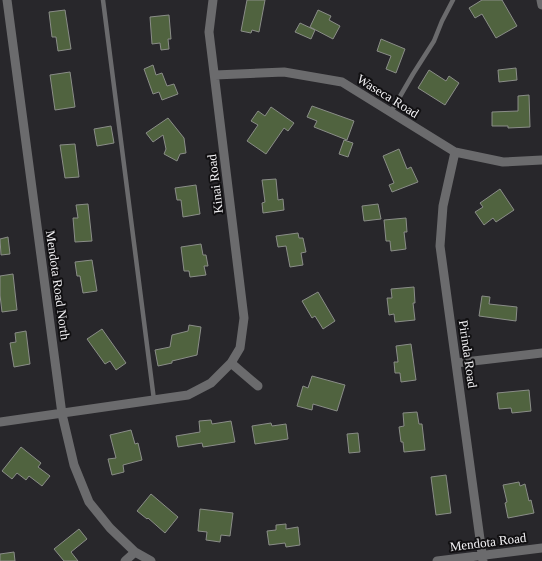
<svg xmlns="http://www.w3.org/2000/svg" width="542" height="561" font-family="'Times New Roman',serif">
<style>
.building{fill:#50633f;stroke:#8a8d88}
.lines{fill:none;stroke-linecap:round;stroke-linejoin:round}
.lane{stroke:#6b6b6d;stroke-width:4.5}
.street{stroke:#6b6b6d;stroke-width:9}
.labels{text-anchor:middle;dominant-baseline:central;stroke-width:4;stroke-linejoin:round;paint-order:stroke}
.street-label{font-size:13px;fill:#f4f3f6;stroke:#111012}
</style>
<rect width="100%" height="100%" fill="#28272b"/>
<path class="building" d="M247 0H265L259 32 252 30 251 33 241 31Z
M482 0H502L517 26 496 38 482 14 475 18 469 8Z
M65 10 71 49 58 51 56 37H52L49 12Z
M318 10 331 16 329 20 340 26 333 39 310 27Z
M169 15 171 39H168L169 49 161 50 160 43 152 44 150 17Z
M300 23 315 30 311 39 295 32Z
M381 39 405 49 396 73 386 69 391 56 377 51Z
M153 65 156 75 162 73 167 86 174 84 178 94 162 100 159 92 153 94 144 69Z
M516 68 517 80 499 82 498 70Z
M429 70 446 81 449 76 459 83 445 105 418 88Z
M70 72 75 107 55 110 50 75Z
M529 95 530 127 508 128V126H492V112L518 111V96Z
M312 106 354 121 347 140 314 127 317 121 307 117Z
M271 107 294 123 288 131 284 128 266 154 247 141 258 125 251 121 258 111 265 116Z
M168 118 184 138 186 153 180 154 177 161 164 154 166 149 163 135 153 142 146 133Z
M111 126 114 143 97 146 94 129Z
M344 140 353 143 348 157 339 154Z
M75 144 79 177 65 178 60 145Z
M399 149 407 169 411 167 418 182 392 192 389 185 394 183 383 156Z
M276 179 278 200 283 199 284 210 263 213 262 203 265 202 262 180Z
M196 185 200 214 183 217 181 200H177L175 188Z
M500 189 514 210 496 222 493 218 484 225 475 212 483 207 480 203Z
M88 204 92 241 75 242 73 218H78L76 205Z
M378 204 381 219 364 221 362 206Z
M406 218 407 232H404L406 249 391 251 390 241H386L384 220Z
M298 233 299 238H303L306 252 301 253 303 265 290 267 286 246 278 247 276 236Z
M8 237 10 254 1 255 0 239Z
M201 244 203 255H206L208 266H204L206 275 190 277 189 271H184L181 247Z
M92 260 97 291 83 293 80 276H77L75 262Z
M13 274 17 310 2 312 0 295V276Z
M414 287 415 303H413L415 320 395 322 394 314 389 315 387 298H392L391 289Z
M318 292 335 321 323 329 315 316 312 318 302 301Z
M482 296 490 297 489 304 517 307 516 321 479 316Z
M189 325 201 327 197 355 172 361V363L158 366 155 350 170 347 172 335 188 331Z
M102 329 126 363 116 370 110 361 105 364 87 339Z
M26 331 30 364 14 367 10 343 16 342 15 333Z
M411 344 416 380 401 382 400 373H395L394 362H398L396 346Z
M312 376 345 385 337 411 313 404 312 410 297 406 303 386 308 388Z
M529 390 531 411 512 413 511 408 499 409 497 393Z
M417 412 419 424H422L425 450 404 452 403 442H401L399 427 404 426 403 413Z
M211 420 212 424 231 421 235 442 203 447 202 443 178 447 176 436 200 432 199 421Z
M271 423 272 426 286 424 288 439 255 444 252 426Z
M131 430 135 444 138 443 142 460 123 465 124 472 112 475 108 459 116 458 110 435Z
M358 433 360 452 349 453 347 434Z
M21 447 41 463 38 467 50 476 42 486 29 476 26 480 17 473 12 479 2 471Z
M446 475 451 513 436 515 431 477Z
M519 482 520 486 525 484 529 501 531 500 534 513 508 518 505 503 507 502 503 485Z
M151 494 178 517 165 533 148 518 147 519 137 511Z
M200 509 233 513 230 536 221 535 220 542 206 540 207 532 198 531Z
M286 524V529L298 527 300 545 286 547 285 543 269 545 267 531 276 530V525Z
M79 529 87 539 71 552 78 561H64L54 549Z
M14 552 15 561H0V554Z"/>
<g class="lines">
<path class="lane" d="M103 0 154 400
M391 112 413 74 434 41 442 21 453 0"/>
<path class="street" d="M7 0 62 414 74 465 89 502 110 528 135 552 151 561
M541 0 542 5
M215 75 284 72 342 82 455 152 503 162 542 160
M455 152 443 206 440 246 483 561
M231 363 258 386
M456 363 542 353
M0 422 188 395 211 383 231 363 240 348 244 318 209 32 213 0
M125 561 135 552
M437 561 542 548"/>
</g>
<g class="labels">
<g class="street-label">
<text transform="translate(388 96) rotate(32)">Waseca Road</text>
<text transform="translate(215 184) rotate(-97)">Kinai Road</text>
<text transform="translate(58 285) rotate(82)">Mendota Road North</text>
<text transform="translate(468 354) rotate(82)">Pirinda Road</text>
<text transform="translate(488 542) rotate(-7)">Mendota Road</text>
</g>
</g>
</svg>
